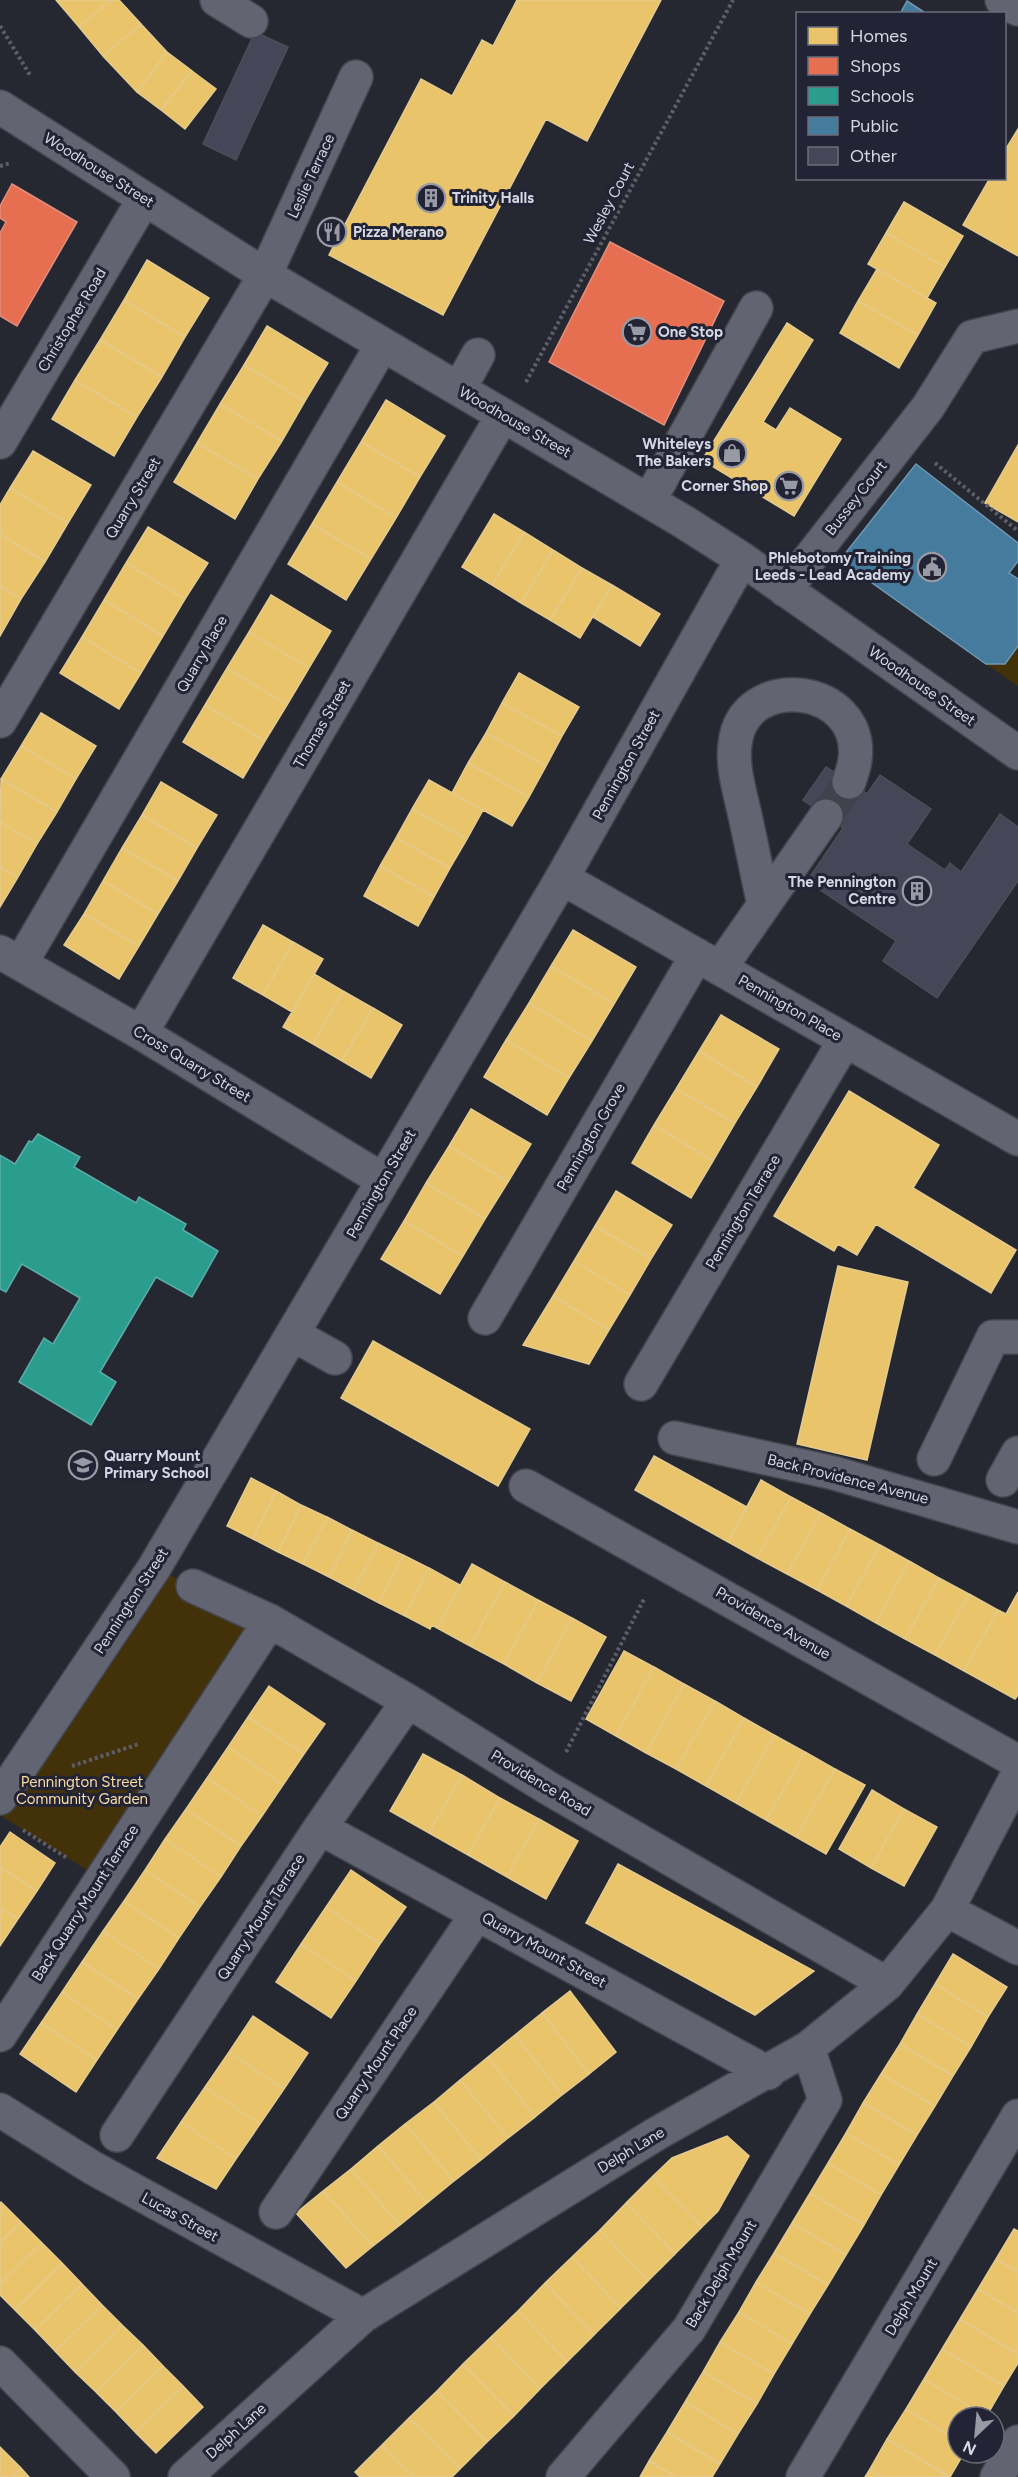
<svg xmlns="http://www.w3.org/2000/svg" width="1018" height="2477" font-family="Figtree,sans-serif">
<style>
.green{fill:#433209}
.homes{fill:#e9c46a;stroke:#e3ca8e;stroke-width:1.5}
.shops{fill:#e76f51;stroke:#e28e7d;stroke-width:1.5}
.schools{fill:#2a9d8f;stroke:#5daea8;stroke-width:1.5}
.public{fill:#457b9d;stroke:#7097b2;stroke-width:1.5}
.building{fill:#454758;stroke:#4c4e56;stroke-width:1.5}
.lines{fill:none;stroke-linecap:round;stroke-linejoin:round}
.minor-tunnel{stroke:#40424c;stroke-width:33;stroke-dasharray:33 16;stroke-linecap:butt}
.minor-casing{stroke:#43454d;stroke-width:36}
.path{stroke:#5d5e69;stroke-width:4;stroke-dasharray:3 3;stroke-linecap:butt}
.minor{stroke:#626472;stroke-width:33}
.labels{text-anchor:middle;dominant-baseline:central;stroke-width:6;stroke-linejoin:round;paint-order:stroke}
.street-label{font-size:15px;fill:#d5d7e3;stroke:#222435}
.poi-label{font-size:15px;font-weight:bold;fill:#d5d7e3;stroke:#222435;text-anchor:start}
.park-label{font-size:15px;fill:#fadda4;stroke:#222435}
</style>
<rect width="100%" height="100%" fill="#262831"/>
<path class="green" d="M1018 646V686L986 664H1005Z
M154 1568 270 1621 101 1879 0 1815V1798Z"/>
<path class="homes" d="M56 0H111L79 27Z
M111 0H119L141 24 103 56 79 27Z
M517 0H661L587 141 546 119 443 315 329 255 421 79 452 96 482 40 493 46Z
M141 24 167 52 137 92 103 56Z
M167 52 192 71 161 110 137 92Z
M192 71 216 89 185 129 161 110Z
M1018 129V256L963 225 990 178H1004V152Z
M904 202 963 236 945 267 886 233Z
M886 233 945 267 927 298 868 264Z
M147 260 209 298 185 337 124 300Z
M877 269 936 303 918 335 858 301Z
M124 300 185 337 162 377 100 340Z
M858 301 918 335 899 368 840 333Z
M787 323 813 340 763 422 776 430 790 408 841 439 794 516 702 460Z
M267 326 328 363 305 401 244 365Z
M100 340 162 377 137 417 75 380Z
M244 365 305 401 282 441 220 404Z
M75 380 137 417 114 456 52 419Z
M386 400 445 436 420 477 361 442Z
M220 404 282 441 258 479 197 443Z
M361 442 420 477 396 518 337 482Z
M197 443 258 479 235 519 174 482Z
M1018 445V522L985 503Z
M33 451 91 485 68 523 10 488Z
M337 482 396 518 371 559 312 524Z
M10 488 68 523 45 562 0 534V505Z
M494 514 524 532 492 585 462 567Z
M312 524 371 559 346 600 288 564Z
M148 527 208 563 185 599 126 563Z
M524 532 553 550 521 603 492 585Z
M0 534 45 562 21 599 0 586Z
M553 550 582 568 550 620 521 603Z
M126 563 185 599 163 636 104 600Z
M582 568 612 585 580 638 550 620Z
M612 585 660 614 640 646 593 617Z
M0 586 21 599 0 636Z
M271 595 331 631 309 668 249 632Z
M104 600 163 636 141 673 82 637Z
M249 632 309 668 287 705 227 668Z
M82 637 141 673 119 709 60 673Z
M227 668 287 705 265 741 205 705Z
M519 673 579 707 562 736 502 703Z
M502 703 562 736 546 766 486 733Z
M205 705 265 741 243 778 183 742Z
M41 713 96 746 76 779 21 746Z
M486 733 546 766 529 797 468 763Z
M21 746 76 779 57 812 1 779Z
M468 763 529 797 512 826 452 793Z
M1 779 57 812 37 844 0 822Z
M429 780 483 810 467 839 412 809Z
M161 782 217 815 197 848 142 815Z
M412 809 467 839 450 868 396 838Z
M142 815 197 848 178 881 122 848Z
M0 822 37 844 18 877 0 867Z
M396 838 450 868 434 897 380 866Z
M122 848 178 881 158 914 103 881Z
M380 866 434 897 418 926 364 896Z
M0 867 18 877 0 907Z
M103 881 158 914 139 946 84 914Z
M84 914 139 946 119 979 64 945Z
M263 925 293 942 263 995 233 978Z
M573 930 636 967 614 1004 551 966Z
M293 942 323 959 292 1012 263 995Z
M551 966 614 1004 592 1041 529 1003Z
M314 974 343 991 313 1044 283 1027Z
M343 991 373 1008 342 1061 313 1044Z
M529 1003 592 1041 569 1078 506 1040Z
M373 1008 402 1025 371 1078 342 1061Z
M721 1015 779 1049 757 1087 699 1051Z
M506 1040 569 1078 547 1115 484 1077Z
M699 1051 757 1087 735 1123 676 1089Z
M676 1089 735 1123 713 1161 654 1125Z
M849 1091 939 1145 913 1188 1016 1250 991 1293 876 1224 857 1255 838 1244 834 1251 774 1216Z
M471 1109 531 1144 508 1182 449 1146Z
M654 1125 713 1161 691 1198 632 1163Z
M449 1146 508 1182 485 1219 426 1183Z
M426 1183 485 1219 463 1256 404 1221Z
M616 1191 672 1225 651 1259 595 1226Z
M404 1221 463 1256 440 1294 381 1259Z
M595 1226 651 1259 630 1295 574 1261Z
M574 1261 630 1295 609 1330 553 1296Z
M838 1266 908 1282 867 1460 797 1444Z
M553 1296 609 1330 589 1364 523 1345Z
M373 1341 530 1429 498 1486 341 1398Z
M654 1456 747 1507 728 1542 635 1490Z
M251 1478 276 1491 253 1539 227 1526Z
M761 1480 791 1497 757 1558 728 1542Z
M276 1491 301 1505 278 1552 253 1539Z
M791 1497 821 1513 787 1574 757 1558Z
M301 1505 327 1517 303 1564 278 1552Z
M821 1513 850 1529 817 1590 787 1574Z
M327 1517 352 1530 329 1577 303 1564Z
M850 1529 880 1545 846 1606 817 1590Z
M352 1530 378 1543 354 1590 329 1577Z
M378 1543 403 1555 379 1603 354 1590Z
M880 1545 909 1561 876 1623 846 1606Z
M403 1555 429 1568 405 1616 379 1603Z
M909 1561 939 1578 905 1639 876 1623Z
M472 1564 505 1582 470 1646 437 1628Z
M429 1568 460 1585 437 1628 432 1625 430 1629 405 1616Z
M939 1578 969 1594 935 1655 905 1639Z
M505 1582 538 1600 504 1664 470 1646Z
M1018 1592V1695L1015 1699 964 1671 998 1610 1006 1614Z
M969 1594 998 1610 964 1671 935 1655Z
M538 1600 572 1618 537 1683 504 1664Z
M572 1618 606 1637 571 1701 537 1683Z
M624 1651 654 1667 616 1736 586 1719Z
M654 1667 684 1684 646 1753 616 1736Z
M684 1684 715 1701 676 1769 646 1753Z
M269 1686 325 1724 304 1754 248 1717Z
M715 1701 744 1718 706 1786 676 1769Z
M248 1717 304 1754 283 1785 228 1747Z
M744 1718 774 1735 736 1803 706 1786Z
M774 1735 805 1752 766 1820 736 1803Z
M228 1747 283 1785 262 1816 207 1778Z
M805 1752 835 1769 796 1837 766 1820Z
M423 1754 462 1775 429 1833 390 1811Z
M835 1769 865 1785 826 1854 796 1837Z
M462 1775 500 1798 468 1855 429 1833Z
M207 1778 262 1816 241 1846 186 1809Z
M872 1790 904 1809 871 1868 839 1849Z
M500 1798 539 1819 507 1877 468 1855Z
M186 1809 241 1846 221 1877 165 1839Z
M904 1809 937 1827 904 1886 871 1868Z
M539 1819 578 1841 546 1899 507 1877Z
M10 1832 55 1863 37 1891 0 1867V1847Z
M165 1839 221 1877 200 1907 145 1870Z
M618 1864 814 1971 755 2015 586 1923Z
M0 1867 37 1891 18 1919 0 1908Z
M145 1870 200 1907 179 1938 124 1901Z
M351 1870 406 1907 380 1944 326 1907Z
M124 1901 179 1938 159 1969 103 1931Z
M326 1907 380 1944 356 1981 301 1944Z
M0 1908 18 1919 0 1946Z
M103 1931 159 1969 138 1999 82 1962Z
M301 1944 356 1981 331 2018 276 1982Z
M953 1954 1007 1987 988 2017 935 1984Z
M82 1962 138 1999 117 2030 62 1992Z
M935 1984 988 2017 971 2047 917 2014Z
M570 1991 616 2052 589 2074 542 2013Z
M62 1992 117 2030 97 2060 41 2023Z
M542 2013 589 2074 562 2095 515 2035Z
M917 2014 971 2047 953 2076 900 2044Z
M253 2016 308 2053 284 2089 229 2052Z
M41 2023 97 2060 76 2092 20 2054Z
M515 2035 562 2095 535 2117 488 2057Z
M900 2044 953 2076 935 2106 881 2074Z
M229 2052 284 2089 260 2124 205 2087Z
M488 2057 535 2117 508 2138 460 2080Z
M881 2074 935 2106 917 2135 863 2103Z
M460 2080 508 2138 481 2160 434 2102Z
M205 2087 260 2124 236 2159 181 2122Z
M434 2102 481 2160 454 2181 405 2124Z
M863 2103 917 2135 899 2165 846 2133Z
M181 2122 236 2159 216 2189 157 2158Z
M405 2124 454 2181 427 2203 378 2146Z
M846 2133 899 2165 881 2195 828 2163Z
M727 2136 749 2156 718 2211 702 2227 653 2176 672 2158Z
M378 2146 427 2203 400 2225 351 2169Z
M828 2163 881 2195 864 2225 810 2193Z
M351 2169 400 2225 373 2246 323 2191Z
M653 2176 702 2227 675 2254 626 2203Z
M323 2191 373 2246 346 2268 296 2213Z
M810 2193 864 2225 846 2255 792 2223Z
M1 2202 21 2222 0 2243V2203Z
M626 2203 675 2254 648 2281 600 2230Z
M21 2222 42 2243 0 2284V2243Z
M792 2223 846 2255 828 2285 774 2253Z
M1014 2229 1018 2231V2272L996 2259Z
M600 2230 648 2281 621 2308 572 2257Z
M42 2243 62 2263 15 2310 0 2295V2284Z
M774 2253 828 2285 810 2314 756 2282Z
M572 2257 621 2308 594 2335 545 2283Z
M996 2259 1018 2272V2313L978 2289Z
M62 2263 82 2284 35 2330 15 2310Z
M756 2282 810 2314 792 2344 739 2312Z
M545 2283 594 2335 567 2362 518 2311Z
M82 2284 102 2305 55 2351 35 2330Z
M978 2289 1018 2313V2354L960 2319Z
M102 2305 122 2325 75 2372 55 2351Z
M518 2311 567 2362 540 2389 491 2337Z
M739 2312 792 2344 774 2374 720 2342Z
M960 2319 1018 2354V2363L1004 2386 942 2349Z
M122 2325 143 2345 96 2392 75 2372Z
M491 2337 540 2389 514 2416 463 2364Z
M720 2342 774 2374 757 2404 703 2372Z
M143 2345 163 2366 116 2412 96 2392Z
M942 2349 1004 2386 986 2417 924 2379Z
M463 2364 514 2416 487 2442 437 2391Z
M163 2366 183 2386 136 2433 116 2412Z
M703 2372 757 2404 738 2434 685 2402Z
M924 2379 986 2417H958V2441L906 2409Z
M183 2386 203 2407 156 2453 136 2433Z
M437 2391 487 2442 460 2469 409 2418Z
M685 2402 738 2434 720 2464 667 2432Z
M906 2409 958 2441V2453H964L950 2477 887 2439Z
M409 2418 460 2469 452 2477H414L382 2445Z
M667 2432 720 2464 712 2477H676L649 2461Z
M887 2439 949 2477H882L870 2469Z
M382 2445 414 2477H360L355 2472Z
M0 2447 21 2468 12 2477H0Z
M649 2461 676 2477H640Z
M21 2468 29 2477H12Z
M870 2469 882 2477H865Z"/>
<path class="shops" d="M12 184 77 222 17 326 0 316V233L6 222 0 218V206Z
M610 242 724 301 664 425 549 362Z"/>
<path class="schools" d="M38 1134 80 1157 74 1167 136 1203 139 1197 186 1224 183 1230 218 1251 192 1297 156 1277 100 1372 116 1382 91 1425 19 1382 44 1338 53 1344 80 1298 22 1264 6 1292 0 1289V1155L15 1164 29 1141 32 1142Z"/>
<path class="public" d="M907 1 927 14H900Z
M916 464 1018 543V561L1009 573 1018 579V646L1005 664H986L840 560Z"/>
<path class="building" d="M255 32 288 47 236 160 203 144Z
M826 767 867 794 880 775 931 809 907 844 945 870 950 863 961 872 1000 814 1018 827V881L937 998 883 961 896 941 807 881 843 828 803 800Z"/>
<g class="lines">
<path class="minor-tunnel" d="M826 816 849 782"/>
<g class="minor-casing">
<path id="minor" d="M217 0 251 21
M1002 0 1018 9
M0 107 265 275 684 522 742 559 1018 753
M459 389 478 355
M0 442 144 199
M649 501 756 308
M785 590 928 407 972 337 1018 326
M0 721 265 275 356 77
M562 878 1018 1139
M764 905C757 873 751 842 744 811 739 789 732 766 735 744 743 669 865 684 855 760 854 768 851 775 849 782
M0 952 141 1033 383 1180
M21 963 382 345
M720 968 826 816
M141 1033 503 415
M485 1318 697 955
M294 1335 335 1358
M641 1384 845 1040
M675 1438 834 1473 1018 1527
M934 1459 993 1337H1018
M1003 1480 1018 1453
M526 1486 1018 1762
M193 1586 270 1621 408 1701 548 1788 887 1984
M0 1798 154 1568 562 878 742 559
M320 1828 768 2073
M947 1910 1018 1948
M0 2035 270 1621
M0 2110 93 2168 363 2316
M117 2135 320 1828 408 1701
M276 2212 477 1914
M0 2363 113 2477
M185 2477 363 2316 656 2134 808 2048 887 1984 947 1910 1018 1774
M563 2477 689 2329 825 2100 808 2048
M803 2477 1018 2116
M997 2477 1018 2442"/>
</g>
<path class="path" d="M0 26 30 75
M0 166 11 163
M526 382 733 0
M935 463 1018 531
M566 1752 644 1599
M72 1766 139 1744
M23 1830 67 1858"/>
<use href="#minor" class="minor"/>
</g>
<defs>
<g id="building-ring" transform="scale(1.5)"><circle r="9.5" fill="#222435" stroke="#989aa5" stroke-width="1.5"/><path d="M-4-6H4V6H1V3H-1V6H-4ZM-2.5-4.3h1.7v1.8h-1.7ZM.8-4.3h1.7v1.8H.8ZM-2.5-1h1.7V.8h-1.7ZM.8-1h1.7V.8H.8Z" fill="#989aa5"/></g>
<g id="restaurant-ring" transform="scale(1.5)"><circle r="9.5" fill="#222435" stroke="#989aa5" stroke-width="1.5"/><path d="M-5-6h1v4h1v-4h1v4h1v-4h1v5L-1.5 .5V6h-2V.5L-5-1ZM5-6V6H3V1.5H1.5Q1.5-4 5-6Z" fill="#989aa5"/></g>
<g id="supermarket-ring" transform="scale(1.5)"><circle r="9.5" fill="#222435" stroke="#989aa5" stroke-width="1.5"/><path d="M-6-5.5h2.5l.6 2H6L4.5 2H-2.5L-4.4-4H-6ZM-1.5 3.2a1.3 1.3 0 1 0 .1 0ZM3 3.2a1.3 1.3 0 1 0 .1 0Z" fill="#989aa5"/></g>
<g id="shop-ring" transform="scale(1.5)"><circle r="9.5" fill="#222435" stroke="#989aa5" stroke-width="1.5"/><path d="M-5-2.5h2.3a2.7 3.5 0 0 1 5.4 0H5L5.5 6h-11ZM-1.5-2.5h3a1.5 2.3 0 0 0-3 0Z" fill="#989aa5"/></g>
<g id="civic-ring" transform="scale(1.5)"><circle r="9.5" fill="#222435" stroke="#989aa5" stroke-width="1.5"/><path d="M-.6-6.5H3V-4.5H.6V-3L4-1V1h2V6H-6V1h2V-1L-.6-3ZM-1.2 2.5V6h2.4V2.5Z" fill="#989aa5"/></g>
<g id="school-ring" transform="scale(1.5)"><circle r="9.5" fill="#222435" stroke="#989aa5" stroke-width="1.5"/><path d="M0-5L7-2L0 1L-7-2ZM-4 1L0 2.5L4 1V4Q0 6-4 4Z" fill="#989aa5"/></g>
</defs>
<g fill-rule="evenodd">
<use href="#building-ring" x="431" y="198"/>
<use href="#restaurant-ring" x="332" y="232"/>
<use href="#supermarket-ring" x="637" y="332"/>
<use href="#shop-ring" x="732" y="453"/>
<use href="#supermarket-ring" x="789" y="486"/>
<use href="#civic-ring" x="932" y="567"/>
<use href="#building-ring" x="917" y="891"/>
<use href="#school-ring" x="83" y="1465"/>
</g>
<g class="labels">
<g class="street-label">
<text transform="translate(99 170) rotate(32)">Woodhouse Street</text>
<text transform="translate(311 176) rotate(-65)">Leslie Terrace</text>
<text transform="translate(609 203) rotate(-62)">Wesley Court</text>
<text transform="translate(72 320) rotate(-59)">Christopher Road</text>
<text transform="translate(515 422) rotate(30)">Woodhouse Street</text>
<text transform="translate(133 498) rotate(-59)">Quarry Street</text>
<text transform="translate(856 498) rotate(-52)">Bussey Court</text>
<text transform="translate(202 654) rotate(-60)">Quarry Place</text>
<text transform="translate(922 686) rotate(35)">Woodhouse Street</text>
<text transform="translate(322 724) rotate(-60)">Thomas Street</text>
<text transform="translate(626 765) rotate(-61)">Pennington Street</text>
<text transform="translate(790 1008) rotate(30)">Pennington Place</text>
<text transform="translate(192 1064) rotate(31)">Cross Quarry Street</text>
<text transform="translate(591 1137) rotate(-60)">Pennington Grove</text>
<text transform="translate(381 1184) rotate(-60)">Pennington Street</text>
<text transform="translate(743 1212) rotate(-59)">Pennington Terrace</text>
<text transform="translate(848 1479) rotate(14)">Back Providence Avenue</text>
<text transform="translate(131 1601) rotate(-57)">Pennington Street</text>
<text transform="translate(773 1623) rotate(30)">Providence Avenue</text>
<text transform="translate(541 1783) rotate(31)">Providence Road</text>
<text transform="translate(85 1903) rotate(-57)">Back Quarry Mount Terrace</text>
<text transform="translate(261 1917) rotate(-57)">Quarry Mount Terrace</text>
<text transform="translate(544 1950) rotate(29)">Quarry Mount Street</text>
<text transform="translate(376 2063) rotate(-56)">Quarry Mount Place</text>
<text transform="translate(631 2150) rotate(-31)">Delph Lane</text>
<text transform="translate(180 2217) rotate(29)">Lucas Street</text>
<text transform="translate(721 2274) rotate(-59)">Back Delph Mount</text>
<text transform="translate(911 2297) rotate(-59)">Delph Mount</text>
<text transform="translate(236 2431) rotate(-42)">Delph Lane</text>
</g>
<g class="poi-label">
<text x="452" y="198">Trinity Halls</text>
<text x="353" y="232">Pizza Merano</text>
<text x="658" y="332">One Stop</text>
<text x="711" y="444" text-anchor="end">Whiteleys<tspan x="711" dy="17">The Bakers</tspan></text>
<text x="768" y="486" text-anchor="end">Corner Shop</text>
<text x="911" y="558" text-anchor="end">Phlebotomy Training<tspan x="911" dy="17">Leeds - Lead Academy</tspan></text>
<text x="896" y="882" text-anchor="end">The Pennington<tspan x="896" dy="17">Centre</tspan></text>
<text x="104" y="1456">Quarry Mount<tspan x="104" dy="17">Primary School</tspan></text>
</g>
<g class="park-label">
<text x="82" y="1782">Pennington Street<tspan x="82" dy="17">Community Garden</tspan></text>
</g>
</g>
<rect x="796" y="12" width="210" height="168" fill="#222435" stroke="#6a6c7b" stroke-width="1.5"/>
<rect x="808" y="27" width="30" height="18" fill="#e9c46a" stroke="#6a6c7b" stroke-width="1.5"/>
<text x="850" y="42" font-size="18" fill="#d5d7e3">Homes</text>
<rect x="808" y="57" width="30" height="18" fill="#e76f51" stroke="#6a6c7b" stroke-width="1.5"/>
<text x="850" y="72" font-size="18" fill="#d5d7e3">Shops</text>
<rect x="808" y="87" width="30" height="18" fill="#2a9d8f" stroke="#6a6c7b" stroke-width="1.5"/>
<text x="850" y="102" font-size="18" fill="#d5d7e3">Schools</text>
<rect x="808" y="117" width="30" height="18" fill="#457b9d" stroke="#6a6c7b" stroke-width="1.5"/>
<text x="850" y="132" font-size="18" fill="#d5d7e3">Public</text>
<rect x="808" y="147" width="30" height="18" fill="#454758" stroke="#6a6c7b" stroke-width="1.5"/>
<text x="850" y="162" font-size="18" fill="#d5d7e3">Other</text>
<g transform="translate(976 2435) rotate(206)"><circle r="28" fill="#222435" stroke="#6a6c7b" stroke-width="1.5"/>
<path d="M0-4.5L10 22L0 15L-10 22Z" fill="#989aa5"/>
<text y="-9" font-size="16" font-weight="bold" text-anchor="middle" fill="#d5d7e3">N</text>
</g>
</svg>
